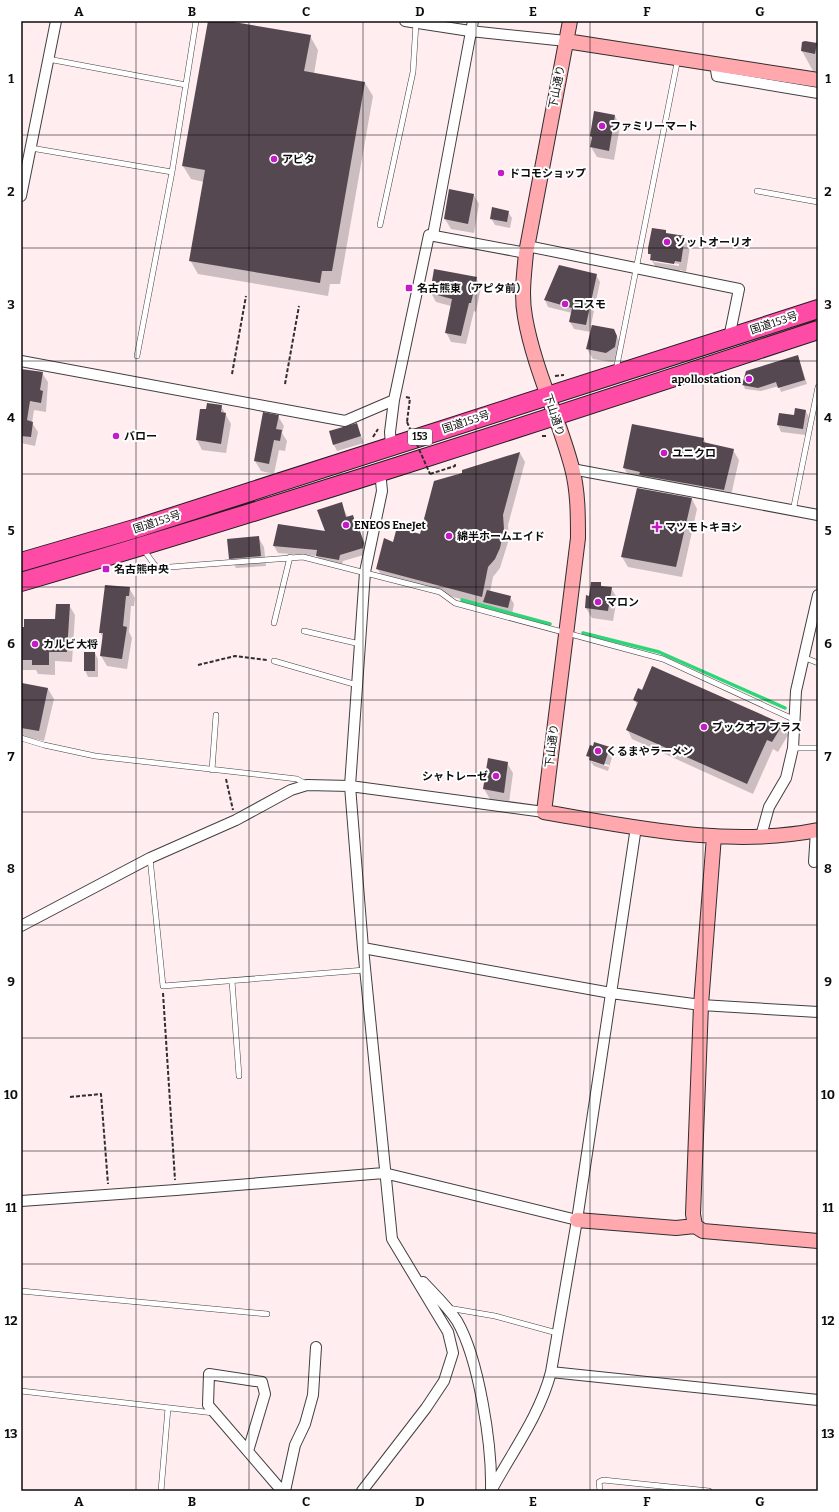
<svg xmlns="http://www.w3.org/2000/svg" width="839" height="1512" font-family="Bitter,'Noto Sans JP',serif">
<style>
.shadow{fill:#0003;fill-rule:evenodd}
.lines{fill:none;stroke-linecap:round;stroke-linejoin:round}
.stream{stroke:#2fd678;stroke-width:3.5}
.building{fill:#564850}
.lane-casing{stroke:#404040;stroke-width:6}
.street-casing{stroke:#404040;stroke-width:12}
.secondary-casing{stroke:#2f2f2f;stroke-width:16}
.highway-casing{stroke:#1e1e1e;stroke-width:20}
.path{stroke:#2f2f2f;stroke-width:2;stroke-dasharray:4 2;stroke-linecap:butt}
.lane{stroke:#fff;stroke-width:5}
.street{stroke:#fff;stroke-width:10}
.secondary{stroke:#ffa8ae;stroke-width:14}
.highway{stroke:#fe4ba6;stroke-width:18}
.path-bridge{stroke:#2f2f2f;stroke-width:2;stroke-dasharray:4 2;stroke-linecap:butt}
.grid{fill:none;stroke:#0d0d0d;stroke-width:1;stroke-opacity:0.55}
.poi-dot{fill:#c41bc6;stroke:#fff;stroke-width:1.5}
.labels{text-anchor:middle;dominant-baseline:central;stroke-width:4;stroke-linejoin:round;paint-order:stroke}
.shield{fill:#fff;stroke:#565656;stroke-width:1}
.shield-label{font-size:10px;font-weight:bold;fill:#0d0d0d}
.street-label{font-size:11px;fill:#0d0d0d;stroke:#fff}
.poi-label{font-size:11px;font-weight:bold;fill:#0d0d0d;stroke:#fff;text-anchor:start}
.neatline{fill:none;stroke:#0d0d0d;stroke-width:1.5}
.grid-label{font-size:13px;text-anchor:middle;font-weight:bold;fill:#0d0d0d}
</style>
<rect width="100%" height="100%" fill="#ffedf0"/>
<path class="shadow" d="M209 21H222L310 36 318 50 314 74 365 83 373 96 340 284H330L328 296 198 274 190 260 204 182 191 179 183 166Z
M817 40H818V72L813 71 802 51 803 43 816 44Z
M615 116 620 126 614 160 597 157 591 147 592 139 591 136Z
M473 194 479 204 474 233 451 229 445 219Z
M508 212 512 218 510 228 495 225 491 218Z
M665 231 667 234 685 237 690 247 686 272 680 270 679 274 657 270 652 260 649 253ZM654 260 679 264V266L654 262Z
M560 266 596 275 600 282 591 325 613 330 619 340 622 347 620 357 612 362 593 359 587 349 591 332 574 329 570 322 572 313 548 307 545 300Z
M435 270 476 278 481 287 476 312 474 311 466 344 451 342 446 332 451 306 436 302 431 293Z
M798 356 807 384 781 392 779 386 761 391 745 389 743 384Z
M21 370 42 373 48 382 46 412 34 410 32 423 38 432 35 446 21 443Z
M221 406 231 424 226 453 202 450 197 440 206 411Z
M805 410 809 417 806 435 781 432 778 425 779 414 795 417Z
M278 416 284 426 282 433 287 441 285 451 279 450 274 474 261 471 255 461Z
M356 424 364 443 337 451 334 445Z
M704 439 706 444 733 450 739 460 730 500 630 478 624 468Z
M520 453 525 462 508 525 509 539 500 568 493 577 490 592 510 597 514 604 512 614 488 608 486 606 383 578 377 568 394 543 421 535 462 474Z
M692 499 697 509 682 577 628 567 622 557Z
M341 503 348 518 352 516 356 523 368 550 367 554 343 561 342 566 321 562 317 556 278 553 274 546 279 525 326 533Z
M258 537 264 547 266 566 236 568 230 558Z
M600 583 602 587 611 588 617 598 613 621 592 618 586 608 590 597Z
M129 588 135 598 134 606H131L129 632 132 638 127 669 107 666 101 656 103 638 100 632Z
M69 605 75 615 72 662 55 661V675L38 674 36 670H22L21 628 56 620Z
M95 653 98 659V677H88L85 670Z
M21 687 48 689 54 699 44 741 21 736Z
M634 700 782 725 788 735 778 752 773 749 753 794 632 739 627 729 638 706Z
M609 748 613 754 608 771 594 766 590 761 609 767V765L589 759 588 756Z
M489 760 507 763 513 773 509 803 490 799 484 789Z"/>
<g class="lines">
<path class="stream" d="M462 600 550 624
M583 633 659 652 785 708"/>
</g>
<path class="building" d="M208 21H228L311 35 304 71 365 82 332 271H322L320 283 189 261 205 170 182 166Z
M805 41 817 43 815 54 801 51 802 42Z
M594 111 615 115 609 151 590 147 592 137 590 136Z
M449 189 474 194 468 224 444 219Z
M492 207 509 211 507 222 490 219Z
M652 228 666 230V233L685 236 681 262 675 261 674 264 650 260 651 254H648V248Z
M559 265 597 274 586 325 569 322 572 308 544 300Z
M434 269 477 277 471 303H469L461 336 445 333 452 299 430 293Z
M592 325 614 329 617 336 615 347 606 353 586 349Z
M798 355 805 380 778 388 776 382 758 388 742 385 746 371Z
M21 369 43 372 40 390 43 391 41 403 30 401 27 420 33 422 31 437 21 436Z
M207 403 222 405 221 412 226 413 221 444 196 440 200 409H206Z
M795 408 806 410 803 429 777 425 779 413 794 415Z
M263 412 279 415 276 429 282 430 280 441 274 440 269 464 254 461Z
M357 423 361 436 333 445 329 431Z
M632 424 704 438 703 442 734 449 724 490 639 475 640 472 623 468Z
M520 452 503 515 504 529 500 548 495 559 488 567 482 597 376 569 384 538 393 542 397 527 420 534 434 481 462 473V470Z
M637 488 692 498 676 567 621 557Z
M342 502 346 517 353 515 358 532 360 531 364 543 363 548 340 555 339 560 316 556 317 550 273 546 278 524 325 531 317 510Z
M259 536 261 556 229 559 227 539Z
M591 582H601V586L612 587 608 611 585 608 586 595 589 596Z
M105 585 130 587 129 596H126L123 626 127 627 122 659 100 656 103 633H99Z
M487 590 511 596 508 608 483 602Z
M56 604H70L67 652H49V665H32V660H21V627H24V619H55Z
M84 652H95V671H84Z
M652 666 783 724 772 742 767 740 747 784 626 730 638 702 633 700 638 688 642 690Z
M22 683 48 688 39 731 21 728Z
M594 742 610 747 604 765 589 760 590 757 586 756 590 745 593 746Z
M488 758 508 762 504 793 483 789Z"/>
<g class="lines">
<g class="lane-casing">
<path id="lane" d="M48 59 186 85
M31 148 172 172
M757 191 818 202
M380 225 413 72 416 23
M137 356 172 172 196 21
M616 370 678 58
M793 511 818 387
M143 549 157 568 303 557 440 592 455 603 663 659 793 719
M274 623 290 557
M304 631 360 644
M803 657 818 663
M274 661 357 685
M21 738 44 745 95 756 297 779 306 784
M793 748H818
M212 770 216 715
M150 858 163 986 365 970
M232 981 239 1076
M21 1291 267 1314
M448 1308 495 1316 557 1333
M21 1391 214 1413
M161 1491 168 1408
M600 1491 599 1482 603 1480 709 1491"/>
</g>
<g class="street-casing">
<path id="street" d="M405 21 470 31 566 41
M715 64 717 76 818 93
M21 196 56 21
M433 235 473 21
M527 246 739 289 729 338
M21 361 345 421 394 400
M391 446 390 432 394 400 429 235 526 253
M572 469 818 515
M761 836 769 807 786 778 793 748 796 691 818 595
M814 862 816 831
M21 926 150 858 236 820 291 790 307 785 350 786 544 812
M363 948 611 993 701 1005 818 1012
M21 1201 176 1190 384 1173 577 1220
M423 1282C435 1295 448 1307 457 1321 479 1359 492 1445 491 1489
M551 1372 818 1400
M248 1451 265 1394 262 1382 209 1374 208 1405 282 1491
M285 1491 295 1445 305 1424 313 1395 316 1347
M362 1491 426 1408 444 1381 453 1353 448 1332 392 1239 363 948 350 786 365 572 382 491 380 471
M491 1491C512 1452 540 1415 551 1372L577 1220 636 827"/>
</g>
<g class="secondary-casing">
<path id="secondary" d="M570 21 526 253C524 275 521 295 525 317 534 369 559 418 572 468 578 491 578 515 578 538L544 812C633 827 728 848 818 830
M566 41 818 80
M714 836 701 1005 693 1214 695 1226 703 1231 818 1241
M577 1220 676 1228 695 1226"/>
</g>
<g class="highway-casing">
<path id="highway" d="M21 562 141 527 818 309
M21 582C288 504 553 417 818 330"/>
</g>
<path class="path" d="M232 374 246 296
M555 376 564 375
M285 384 299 306
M406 397 410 398 407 422
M542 436H547
M373 437 378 429
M430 474 455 466V464
M198 665 235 656 267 660
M226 779 233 810
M163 993 175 1180
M70 1097 101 1094 108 1184
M21 1491H22"/>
<use href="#lane" class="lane"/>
<use href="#street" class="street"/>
<use href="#secondary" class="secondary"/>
<use href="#highway" class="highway"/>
<path class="path-bridge" d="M407 422 430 474"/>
</g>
<path class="grid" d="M136 21V1491M249 21V1491M363 21V1491M476 21V1491M590 21V1491M703 21V1491M21 135H818M21 248H818M21 361H818M21 474H818M21 587H818M21 700H818M21 812H818M21 925H818M21 1038H818M21 1151H818M21 1264H818M21 1377H818"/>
<g class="poi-dot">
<circle cx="602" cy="126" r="4"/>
<circle cx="274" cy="159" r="4"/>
<circle cx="501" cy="173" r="4"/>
<circle cx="667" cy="242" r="4"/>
<rect x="405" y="284" width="8" height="8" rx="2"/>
<circle cx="565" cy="304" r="4"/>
<circle cx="749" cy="379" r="4"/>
<circle cx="116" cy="436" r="4"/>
<circle cx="664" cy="453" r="4"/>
<circle cx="346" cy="525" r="4"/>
<path d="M655 521h4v4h4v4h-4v4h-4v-4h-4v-4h4z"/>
<circle cx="449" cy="536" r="4"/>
<rect x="102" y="565" width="8" height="8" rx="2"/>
<circle cx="598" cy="602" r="4"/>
<circle cx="35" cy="644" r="4"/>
<circle cx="704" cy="727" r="4"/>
<circle cx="598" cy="751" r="4"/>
<circle cx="496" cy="776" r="4"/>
</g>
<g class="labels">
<rect class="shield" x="408" y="429" width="24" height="16" rx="3"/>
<g class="shield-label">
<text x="420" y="437">153</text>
</g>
<g class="street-label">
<text transform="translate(557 87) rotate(-79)">下山通り</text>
<text transform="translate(774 323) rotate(-18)">国道153号</text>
<text transform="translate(554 415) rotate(72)">下山通り</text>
<text transform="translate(466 422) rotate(-18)">国道153号</text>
<text transform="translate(157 522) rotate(-18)">国道153号</text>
<text transform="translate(552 746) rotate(-83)">下山通り</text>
</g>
<g class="poi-label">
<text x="610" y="126">ファミリーマート</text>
<text x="282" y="159">アピタ</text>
<text x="509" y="173">ドコモショップ</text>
<text x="675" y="242">ソットオーリオ</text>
<text x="417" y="288">名古熊東（アピタ前）</text>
<text x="573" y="304">コスモ</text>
<text x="741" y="379" text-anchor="end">apollostation</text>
<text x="124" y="436">バロー</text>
<text x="672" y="453">ユニクロ</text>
<text x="354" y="525">ENEOS EneJet</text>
<text x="665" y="527">マツモトキヨシ</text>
<text x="457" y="536">綿半ホームエイド</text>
<text x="114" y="569">名古熊中央</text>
<text x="606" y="602">マロン</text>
<text x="43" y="644">カルビ大将</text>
<text x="712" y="727">ブックオフ プラス</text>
<text x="606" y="751">くるまやラーメン</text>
<text x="488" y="776" text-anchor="end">シャトレーゼ</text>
</g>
</g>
<rect width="839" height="1512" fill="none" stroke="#ffffff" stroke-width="44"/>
<rect x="22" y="22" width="795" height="1468" class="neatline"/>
<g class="grid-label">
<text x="79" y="16">A</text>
<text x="192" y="16">B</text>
<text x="306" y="16">C</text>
<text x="420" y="16">D</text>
<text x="533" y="16">E</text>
<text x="647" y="16">F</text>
<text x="760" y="16">G</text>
<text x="11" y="83">1</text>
<text x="828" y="83">1</text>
<text x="11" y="196">2</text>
<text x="828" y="196">2</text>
<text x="11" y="309">3</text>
<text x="828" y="309">3</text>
<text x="11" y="422">4</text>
<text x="828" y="422">4</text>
<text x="11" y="535">5</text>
<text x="828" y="535">5</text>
<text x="11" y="648">6</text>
<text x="828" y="648">6</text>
<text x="11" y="761">7</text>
<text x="828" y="761">7</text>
<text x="11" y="873">8</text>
<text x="828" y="873">8</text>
<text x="11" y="986">9</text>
<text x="828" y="986">9</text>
<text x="11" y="1099">10</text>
<text x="828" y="1099">10</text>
<text x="11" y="1212">11</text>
<text x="828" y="1212">11</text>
<text x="11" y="1325">12</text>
<text x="828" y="1325">12</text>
<text x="11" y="1438">13</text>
<text x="828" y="1438">13</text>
<text x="79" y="1506">A</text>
<text x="192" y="1506">B</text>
<text x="306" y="1506">C</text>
<text x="420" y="1506">D</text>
<text x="533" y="1506">E</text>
<text x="647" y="1506">F</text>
<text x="760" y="1506">G</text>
</g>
</svg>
